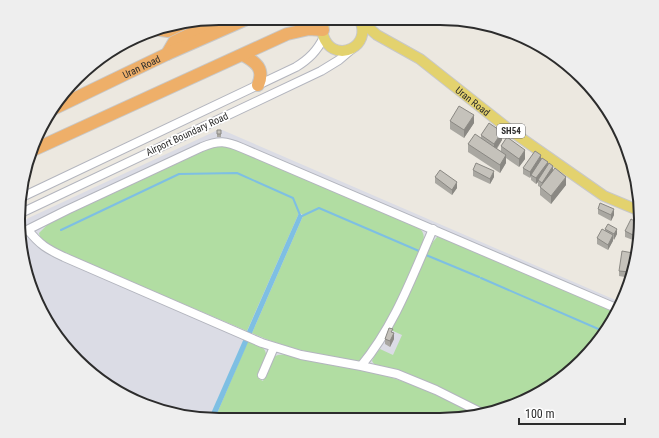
<svg xmlns="http://www.w3.org/2000/svg" width="659" height="438" font-family="'Roboto Condensed',sans-serif">
<style>
.airport{fill:#dbdce5}
.green{fill:#b1dda2}
.water{fill:#7ebfe3}
.lines{fill:none;stroke-linecap:round;stroke-linejoin:round}
.stream{stroke:#7ebfe3;stroke-width:2}
.minor-casing{stroke:#b3b5be;stroke-width:10}
.major-casing{stroke:#c8c8c8;stroke-width:12}
.highway-casing{stroke:#c8c8c8;stroke-width:14}
.minor{stroke:#fff;stroke-width:8}
.major{stroke:#e3d26e;stroke-width:10}
.highway{stroke:#eeaf69;stroke-width:12}
.wall{fill:#a9a7a1}
.shaded-wall{fill:#8a8883}
.building{fill:#c5c2bb;stroke:#8a8883}
.labels{text-anchor:middle;dominant-baseline:central;stroke-width:3.5;stroke-linejoin:round;paint-order:stroke}
.shield{fill:#fff;stroke:#6b6b6b;stroke-width:1}
.shield-label{font-size:9px;font-weight:bold;fill:#2c2c2c}
.street-label{font-size:10px;fill:#2c2c2c;stroke:#fff}
.rim{fill:none;stroke:#2c2c2c;stroke-width:2}
</style>
<rect width="100%" height="100%" fill="#ece8e0"/>
<path class="airport" d="M220 129 620 302 591 352 529 399 453 420 193 418 130 399 86 370 45 320 25 271 20 222Z"/>
<path class="green" d="M212 145H225L418 227C423 231 425 235 423 242L385 328 361 360 358 361C321 355 286 349 252 333L303 216 302 214 299 213 247 331 87 263 46 244 40 237 39 233 49 223Z
M439 236 614 312 591 352 529 399 485 411 457 397 374 364 372 361 375 355 380 349 393 355 402 335 391 330 432 243 437 237Z
M248 341C253 343 260 345 263 348 271 356 262 371 259 379L263 381 274 357C283 351 297 358 307 360 331 365 356 367 379 374 413 383 444 398 475 414L453 420 215 418Z"/>
<path class="water" d="M299 213 303 216 215 418H209Z"/>
<g class="lines">
<path class="stream" d="M302 216 319 208 419 251
M61 230 179 174 237 173 293 198 300 215
M426 255 479 277
M481 278 603 331"/>
<g class="minor-casing">
<path id="minor" d="M20 198 296 67C309 59 317 51 324 37
M19 214 321 71 339 60 352 49
M28 230C40 245 47 249 64 257L262 343 301 355 361 366 397 374 436 390 480 412
M21 233 67 210 202 147C219 140 226 141 242 148L616 308
M361 366C395 325 412 277 433 229
M262 375 274 347"/>
</g>
<g class="major-casing">
<g id="major">
<path d="M327 19C323 25 321 33 325 40 337 63 372 46 360 21"/>
<path id="s1" d="M361 21 377 35 420 59 511 131 604 196 640 211"/>
</g>
</g>
<g class="highway-casing">
<g id="highway">
<path d="M154 29 168 31 182 24"/>
<path d="M167 54 174 42 224 18"/>
<path d="M243 55C256 62 265 69 258 85"/>
<path id="s2" d="M53 109 167 54 249 18"/>
<path d="M31 151 287 34 309 29 323 30"/>
</g>
</g>
<use href="#minor" class="minor"/>
<use href="#major" class="major"/>
<use href="#highway" class="highway"/>
</g>
<path class="wall" d="M450 121 474 123 464 138 450 129Z
M217 130H221V137H217Z
M481 135 502 140 497 149 501 151V146L525 159 519 167 506 158V163L500 173 468 152V144L481 139Z
M541 159 553 170 566 185 551 204 540 195V187L538 186V182L536 184 531 180V176L530 178 523 174V168Z
M473 170 494 177 490 184 473 176Z
M435 177 457 188 452 195 435 183Z
M598 209 614 215 611 221 598 214Z
M635 221 633 240 625 237V231Z
M605 229 617 234 613 240 608 250 597 244V238L605 230Z
M634 253 631 279H630V276V278L619 276V271L633 259 632 263Z
M393 333 394 339 390 347 385 344V339Z"/>
<path class="shaded-wall" d="M474 115V123L464 138V130Z
M502 132V140L494 152V144Z
M525 150V159L519 167V159Z
M506 155V163L500 173V165Z
M541 155V161L531 175 530 178V172Z
M548 162V167L538 180V182L536 184V178Z
M553 166V171L542 189V183Z
M494 171V177L490 184V179Z
M566 177V185L551 204V196Z
M457 182V188L452 195V190Z
M614 209V215L611 221V215Z
M638 224 637 231 633 240V235Z
M617 229V234L614 240V234Z
M613 235V241L608 250V245Z
M394 333V339L390 347V341Z"/>
<path class="building" d="M459 106 474 115 464 130 450 121Z
M489 123 502 132 494 144 481 135Z
M217 130H221V134H217Z
M475 134 506 155 500 165 468 144Z
M507 137 525 150 519 159 501 146Z
M535 151 541 155 530 172 523 168Z
M542 158 548 162 536 178 531 175Z
M476 163 494 171 490 179 473 170Z
M549 163 553 166 542 183 538 180Z
M555 168 566 177 551 196 540 187Z
M440 170 457 182 452 190 435 177Z
M600 203 614 209 611 215 598 209Z
M637 215 639 216 638 223 635 221Z
M631 219 638 223 633 235 625 231Z
M608 224 617 229 614 234 605 229Z
M602 229 613 235 608 245 597 238Z
M622 251 633 253 630 272 619 271Z
M634 253 632 272 630 271Z
M389 328 393 329 391 332 394 333 390 341 385 339Z"/>
<g class="labels">
<rect class="shield" x="497" y="124" width="28" height="14" rx="3"/>
<g class="shield-label">
<text x="511" y="131">SH54</text>
</g>
<g class="street-label">
<text stroke="none"><textPath href="#s2" startOffset="98">Uran Road</textPath></text>
<text stroke="none"><textPath href="#s1" startOffset="138">Uran Road</textPath></text>
<text transform="translate(187 134) rotate(-25)">Airport Boundary Road</text>
</g>
</g>
<path d="M0 0H659V438H0ZM219 25H440A194 194 0 0 1 634 219V219A194 194 0 0 1 440 413H219A194 194 0 0 1 25 219V219A194 194 0 0 1 219 25Z" fill="#eee" fill-rule="evenodd"/>
<path class="rim" d="M219 25H440A194 194 0 0 1 634 219V219A194 194 0 0 1 440 413H219A194 194 0 0 1 25 219V219A194 194 0 0 1 219 25Z"/>
<path d="M519 418v6h106v-6" fill="none" stroke="#2c2c2c" stroke-width="2"/>
<text x="525" y="418" font-size="12" fill="#2c2c2c" stroke="#ffffff" stroke-width="3" paint-order="stroke">100 m</text>
</svg>
